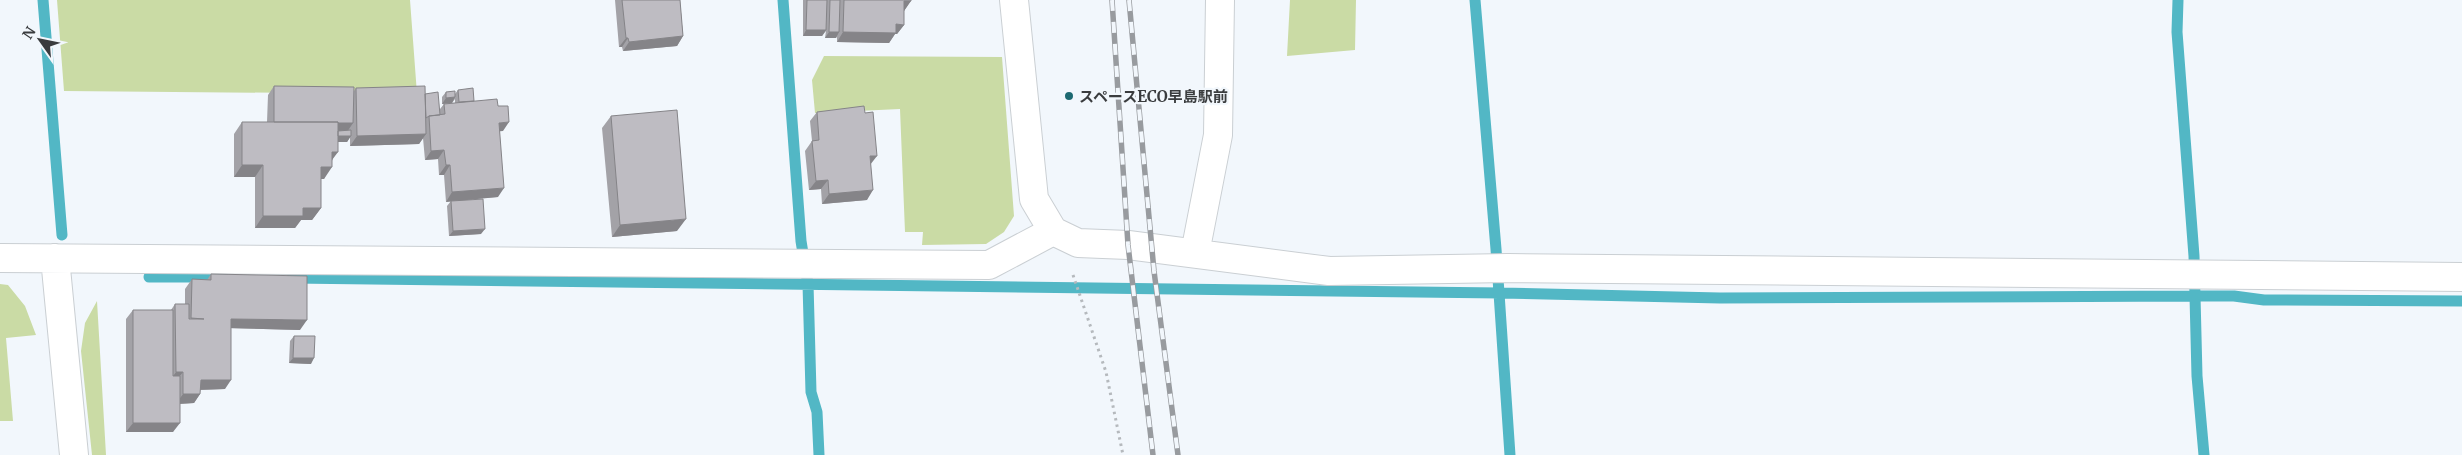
<svg xmlns="http://www.w3.org/2000/svg" width="2462" height="455" font-family="Merriweather,'Noto Sans JP',serif">
<style>
.green{fill:#cadba5}
.lines{fill:none;stroke-linecap:round;stroke-linejoin:round}
.stream{stroke:#52b7c5;stroke-width:11}
.minor-casing{stroke:#cacfd3;stroke-width:30}
.path{stroke:#b5b9bd;stroke-width:3;stroke-dasharray:2.5 4;stroke-linecap:butt}
.minor{stroke:#fff;stroke-width:28}
.rail-casing{stroke:#989b9f;stroke-width:5.5}
.rail{stroke:#f2f7fc;stroke-width:4;stroke-dasharray:11;stroke-linecap:butt}
.wall{fill:#a3a2a7}
.shaded-wall{fill:#858488}
.building{fill:#bebcc2;stroke:#858488}
.poi-dot{fill:#1d6971;stroke:#f2f7fc;stroke-width:2}
.labels{text-anchor:middle;dominant-baseline:central;stroke-width:4.5;stroke-linejoin:round;paint-order:stroke}
.poi-label{font-size:15px;font-weight:bold;fill:#3a3c3e;stroke:#f2f7fc;text-anchor:start}
</style>
<rect width="100%" height="100%" fill="#f2f7fc"/>
<path class="green" d="M57 0H410L417 94 64 91Z
M1290 0H1356L1355 50 1287 56Z
M824 56 1002 57 1014 216 1004 232 986 244 922 245 923 232H905L900 109 815 113 812 80Z
M0 284 8 285 25 306 36 335 6 338 13 421H0Z
M97 301 106 455H92L81 351 85 323Z"/>
<g class="lines">
<path class="stream" d="M43 0 62 235
M783 0 801 241 808 284 811 392 817 412 819 455
M1475 0 1496 249 1510 455
M2178 0 2177 32 2194 256 2197 376 2204 455
M149 277H223
M292 278 1500 293 1720 298 2194 296H2234L2264 300 2462 301"/>
<g class="minor-casing">
<path id="minor" d="M1014 0 1034 199 1053 231 1078 243 1128 245 1329 271 1508 268 2462 277
M1195 253 1218 135 1220 0
M0 258 989 265 1053 231
M55 258 74 455"/>
</g>
<path class="path" d="M1073 275 1106 372 1123 455"/>
<use href="#minor" class="minor"/>
<g class="rail-casing">
<path id="rail" d="M1112 0 1128 245 1153 455
M1129 0 1154 271 1178 455"/>
</g>
<use href="#rail" class="rail"/>
</g>
<path class="wall" d="M615 0H680L683 36 677 46 623 51 622 47H619Z
M803 0H911L904 11V25L897 34H895L889 43 837 42V36L836 38H825L826 31 822 36H803Z
M274 86 354 91 356 88 425 94 440 109 444 104 455 103V99L452 103 442 104V97L446 92 455 94 458 90 474 101 503 131H500L498 197 472 199 481 234 449 236 447 206 451 201 446 202 444 175H439L438 159 425 160 423 138 419 144 350 146V137L347 142H338L332 161 324 179H321V208L312 220H301L295 228H255V177H234V134L242 122H267L268 95Z
M817 112 871 164 867 200 822 204 821 189 809 190 805 151 812 141 810 121Z
M611 116 677 231 612 237 602 128Z
M211 274 300 330 231 328 225 389 200 390V394L194 403 180 404 173 432H126V319L133 310H171L175 304H185V289L192 279 207 280Z
M294 336 311 364 289 363 290 341Z"/>
<path class="shaded-wall" d="M904 1H911L904 11 897 10Z
M896 24 904 25 897 34H895L889 43 837 42 843 32Z
M806 30H826L822 36H803Z
M829 32H839L836 38H825Z
M683 36 677 46 623 51 629 42Z
M626 38H628L622 47H619Z
M455 97 452 103 442 104 446 98Z
M274 122 353 123 347 132Z
M509 122 503 131 492 132 499 123Z
M426 134 419 144 350 146 357 136Z
M335 136H351L347 142H332Z
M444 150 438 159 425 160 431 151Z
M332 152H338L329 164Z
M870 156H877L870 165Z
M242 165H263L255 177H234Z
M446 165H450L444 175H439Z
M321 167H332L324 179H312Z
M828 180 821 189 809 190 816 181Z
M504 188 498 197 446 202 452 192Z
M873 190 867 200 822 204 829 194Z
M303 208H321L312 220H301L295 228H255L263 216Z
M686 219 677 231 612 237 620 225Z
M485 229 481 234 449 236 453 231Z
M231 319 307 320 300 330 224 328Z
M293 358H314L311 364 289 363Z
M176 372H183L176 381 169 382Z
M201 380H231L225 389 194 390Z
M183 394H200L194 403 176 404Z
M133 423H180L173 432H126Z"/>
<path class="building" d="M622 0H680L683 36 629 42 628 38H626Z
M807 0H827L826 30H806Z
M830 0H840L839 32H829Z
M844 0H911V1H904V25L896 24V33L843 32Z
M274 86 354 87 353 123H338V122H274Z
M425 86 426 134 357 136 356 88Z
M473 88 474 101 459 102 458 90Z
M455 91V97L446 98V92Z
M438 92 440 115 429 116 426 118 425 94Z
M497 99 498 106H508L509 122 499 123 504 188 452 192 450 165H446L444 150 431 151 429 116 445 114 444 104Z
M864 106 865 113 873 112 877 156H870L873 190 829 194 828 180 816 181 812 141 819 140 817 112Z
M677 110 686 219 620 225 611 116Z
M242 122H338V152H332V167H321V208H303V216H263V165H242Z
M351 130V136H338V131Z
M483 199 485 229 453 231 451 201Z
M211 274 307 276V320L231 319V380H201L200 394H183V372H176L175 304H189V319H204L191 318 192 279 211 280Z
M133 310H173V376H180V423H133Z
M294 336H315L314 358H293Z"/>
<circle class="poi-dot" cx="1069" cy="96" r="5"/>
<g class="labels">
<g class="poi-label">
<text x="1079" y="96">スペースECO早島駅前</text>
</g>
</g>
<g transform="translate(40 40) rotate(303)" stroke="#f2f7fc" stroke-width="4" paint-order="stroke">
<path d="M0-4L9 19L0 12L-9 19Z" fill="#3a3c3e"/>
<text y="-8" font-size="14" font-weight="bold" text-anchor="middle" fill="#3a3c3e">N</text>
</g>
</svg>
